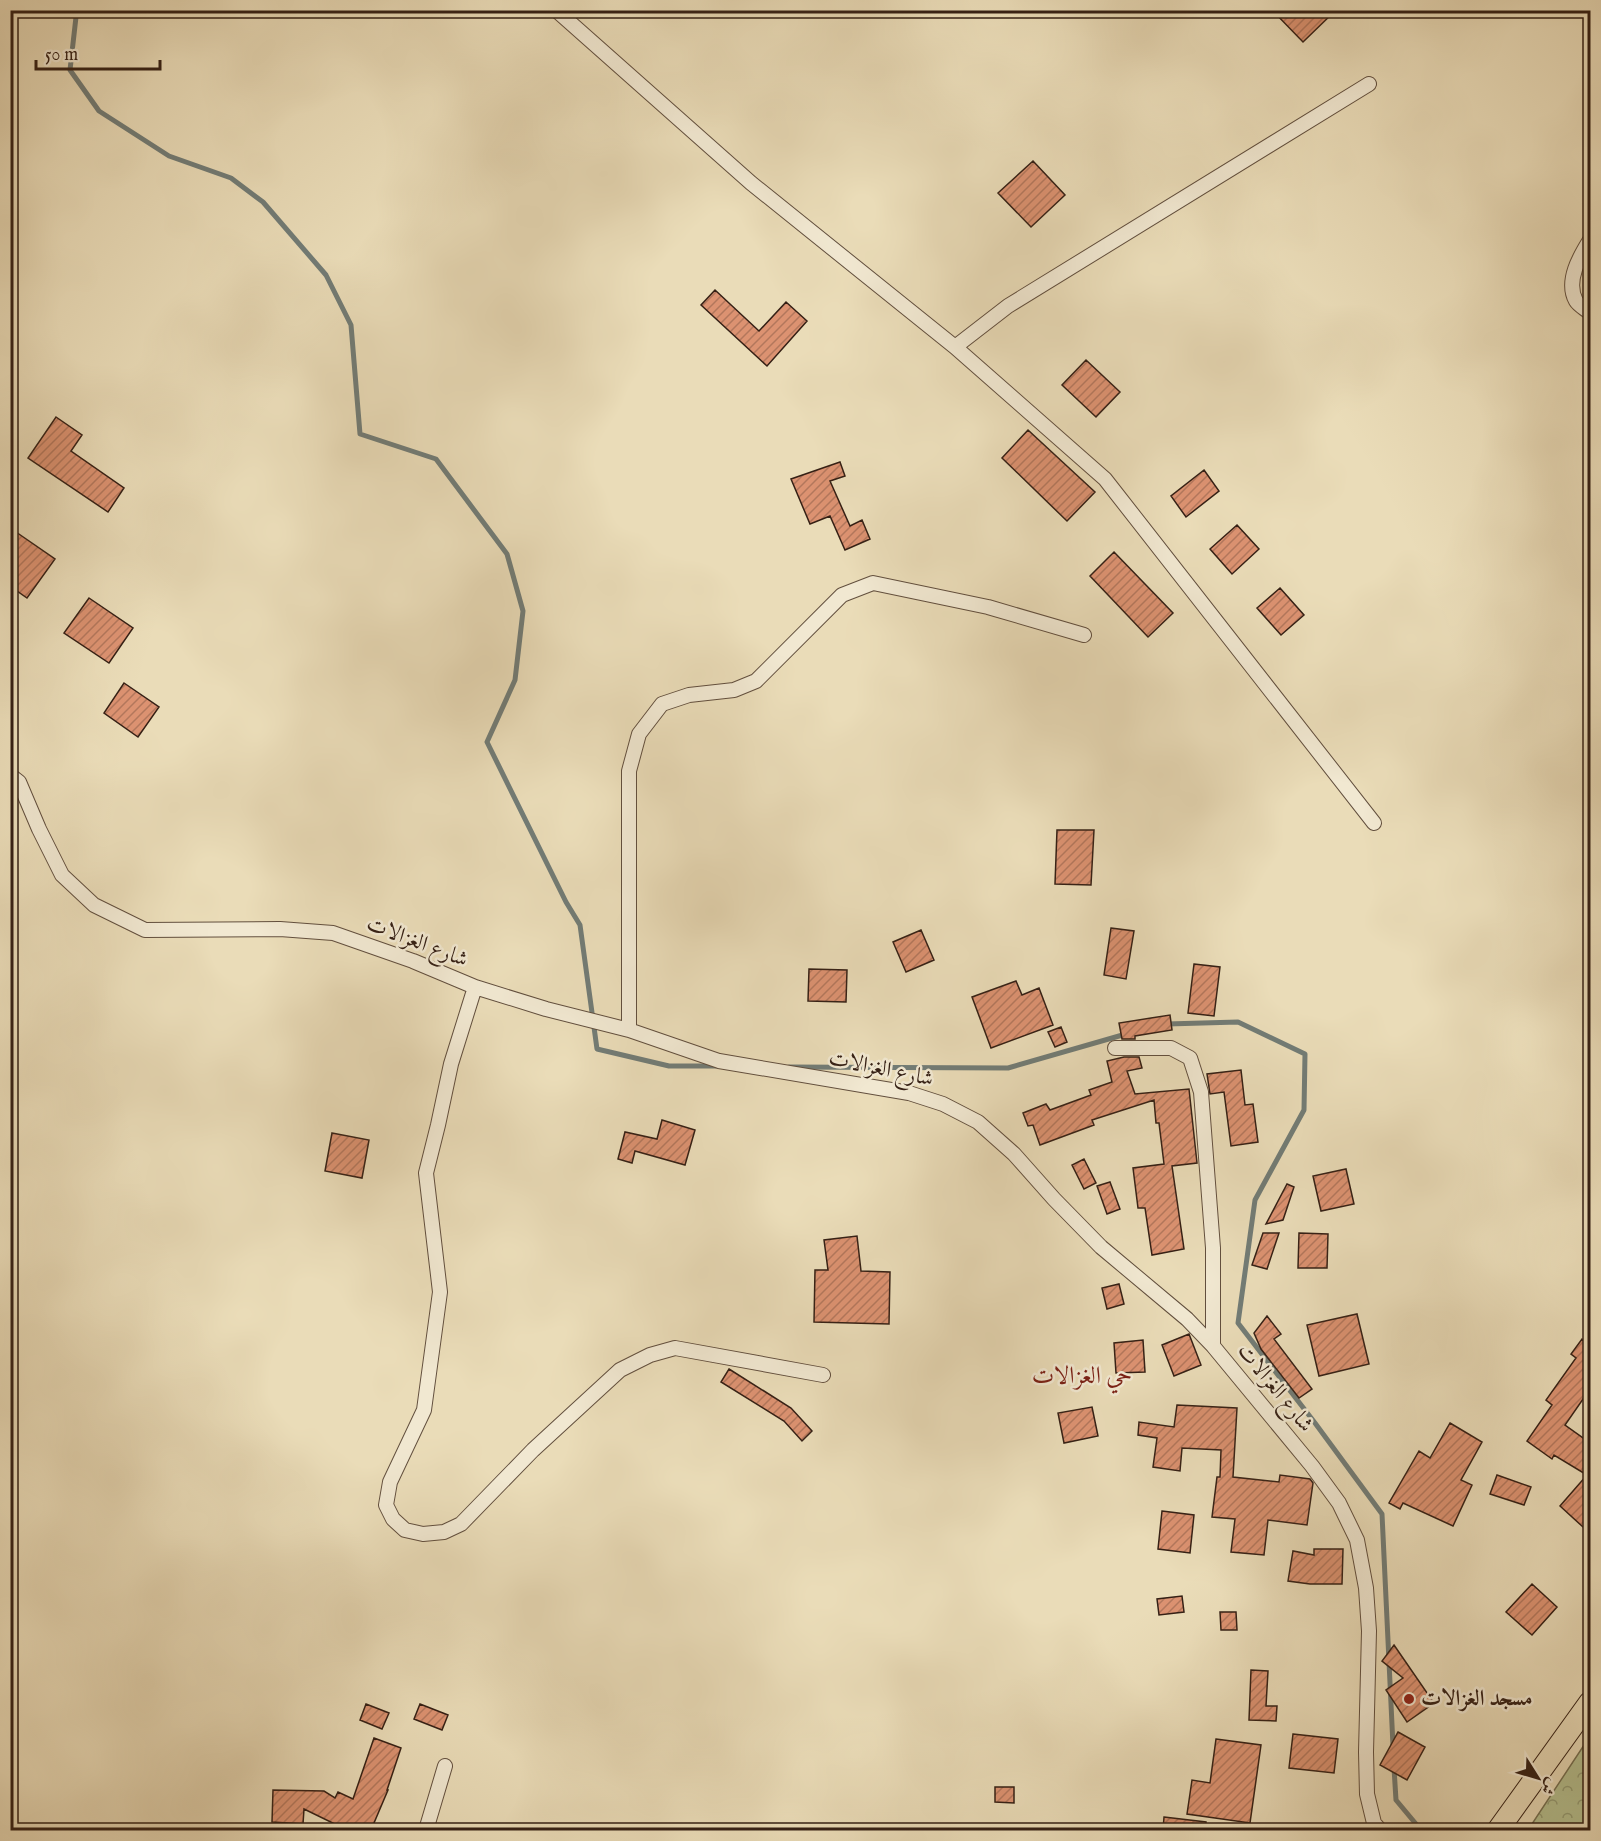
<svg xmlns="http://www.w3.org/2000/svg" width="1601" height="1841" font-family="'IM FELL English',Amiri,serif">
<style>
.forest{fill:url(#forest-crowns);stroke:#757052;stroke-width:1.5}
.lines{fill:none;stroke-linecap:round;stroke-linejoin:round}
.stream{stroke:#727c76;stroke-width:5}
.building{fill:url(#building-hatch);stroke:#352015;stroke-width:1.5}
.minor-casing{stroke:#624f3e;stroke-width:16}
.trunk-casing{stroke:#352015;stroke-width:23}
.minor{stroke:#f1e8d1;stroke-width:14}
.trunk{stroke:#eadcb8;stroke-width:21}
.poi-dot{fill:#8f2418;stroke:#f1e8d1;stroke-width:2}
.labels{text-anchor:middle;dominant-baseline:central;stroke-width:5;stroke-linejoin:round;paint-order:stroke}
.street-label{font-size:22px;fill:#352015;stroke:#f1e8d1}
.poi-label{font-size:22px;font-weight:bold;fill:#352015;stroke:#f1e8d1;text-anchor:start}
.neighbourhood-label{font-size:24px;fill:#7a1f14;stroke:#f1e8d1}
</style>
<defs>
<pattern id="forest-crowns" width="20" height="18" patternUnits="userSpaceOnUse" patternTransform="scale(1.5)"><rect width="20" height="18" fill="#b5c090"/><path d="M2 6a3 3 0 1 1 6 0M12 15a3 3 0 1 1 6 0" fill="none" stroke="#949c74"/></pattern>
<pattern id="building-hatch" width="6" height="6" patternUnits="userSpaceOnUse" patternTransform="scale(1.5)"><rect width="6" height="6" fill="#dc9271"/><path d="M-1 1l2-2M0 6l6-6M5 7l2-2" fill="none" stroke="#b3775c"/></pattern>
</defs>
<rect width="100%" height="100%" fill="#eadcb8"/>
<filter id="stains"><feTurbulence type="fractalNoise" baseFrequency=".00333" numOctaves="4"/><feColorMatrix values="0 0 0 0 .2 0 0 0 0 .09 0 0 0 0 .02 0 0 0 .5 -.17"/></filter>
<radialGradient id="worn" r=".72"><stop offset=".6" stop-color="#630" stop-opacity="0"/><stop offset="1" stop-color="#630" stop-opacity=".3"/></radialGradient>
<path class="forest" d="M1590 1736V1830H1528Z"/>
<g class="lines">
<path class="stream" d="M80 10 76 17 70 70 99 111 169 156 231 178 263 202 326 275 351 325 360 434 436 459 507 554 523 611 515 680 487 742 566 902 580 925 597 1049 669 1066H720
M1167 1024 1238 1022 1305 1054 1304 1110 1255 1200 1238 1323 1315 1423 1382 1514 1393 1746
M789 1067 1008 1068 1126 1034
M1394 1768 1396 1800 1421 1830"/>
</g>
<path class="building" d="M1272 10H1336L1303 42Z
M1033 161 1065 195 1031 227 998 193Z
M715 290 759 331 786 302 807 321 767 366 701 305Z
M1086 360 1120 392 1096 417 1062 385Z
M56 417 82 435 71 451 124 488 108 512 28 458Z
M1028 430 1095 492 1067 521 1002 458Z
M840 462 845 476 830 481 850 526 862 520 870 539 845 550 830 516 810 524 791 479Z
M1204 470 1219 491 1186 517 1171 496Z
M1237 525 1259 549 1232 574 1210 549Z
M16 532 55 559 27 598 10 586V540Z
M1114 552 1173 613 1148 637 1090 576Z
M1280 588 1304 615 1281 635 1257 608Z
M89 598 133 628 109 663 64 633Z
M124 683 159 707 138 737 104 713Z
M1057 830H1094L1091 885 1055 884Z
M1111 928 1134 931 1126 979 1104 975Z
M921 930 934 960 906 972 893 942Z
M1194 964 1220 967 1214 1016 1188 1013Z
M809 969 847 970 846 1002 808 1001Z
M1016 981 1022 995 1039 988 1053 1025 991 1048 972 997Z
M1170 1015 1172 1030 1135 1036V1039H1122L1119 1023Z
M1061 1027 1067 1042 1055 1047 1048 1032Z
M1124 1057H1139L1142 1068 1127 1071 1135 1094 1189 1089 1197 1163 1172 1166 1184 1249 1152 1255 1145 1208H1138L1133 1168 1164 1164 1159 1123H1156L1154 1100 1092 1120 1094 1125 1040 1145 1033 1125 1028 1126 1023 1113 1046 1104 1050 1110 1091 1095 1089 1090 1112 1082 1107 1061Z
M1241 1070 1245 1105 1253 1104 1258 1142 1231 1146 1224 1092 1210 1094 1207 1074Z
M662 1120 695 1130 685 1165 635 1151 632 1163 618 1159 625 1132 657 1139Z
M332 1133 369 1140 362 1178 325 1171Z
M1084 1159 1096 1183 1084 1189 1072 1165Z
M1346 1169 1354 1204 1321 1211 1313 1176Z
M1110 1182 1120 1209 1107 1214 1097 1186Z
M1287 1184 1294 1187 1283 1220 1266 1224Z
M1263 1233H1279L1267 1269 1252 1265Z
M1299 1233 1328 1234 1327 1268H1298Z
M857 1236 861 1271 890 1272 889 1324 814 1322 815 1270H828L824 1240Z
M1119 1284 1124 1304 1107 1309 1102 1288Z
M1357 1314 1369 1364 1319 1376 1307 1325Z
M1267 1316 1281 1334 1274 1339 1312 1389 1299 1398 1261 1349 1254 1333Z
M1189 1334 1201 1365 1174 1376 1162 1345Z
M1590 1336V1389L1565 1425 1590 1443V1518L1583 1527 1560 1506 1587 1475 1554 1455 1552 1459 1527 1441 1552 1405 1546 1400 1576 1358 1571 1354 1582 1339 1586 1342Z
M1143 1340 1145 1372 1116 1373 1114 1343Z
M729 1369 791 1408 812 1431 802 1441 784 1421 721 1382Z
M1177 1405 1237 1408 1233 1477 1279 1482 1280 1475 1310 1479 1313 1483 1307 1525 1268 1520 1264 1555 1231 1552 1235 1519 1212 1517 1217 1477H1220L1221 1450 1182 1448 1180 1471 1153 1467 1157 1438 1138 1435 1139 1422 1174 1427Z
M1092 1407 1098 1436 1064 1443 1058 1413Z
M1450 1423 1482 1442 1461 1480 1472 1485 1453 1526 1403 1503 1400 1509 1389 1503 1419 1451 1430 1458Z
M1497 1475 1531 1487 1524 1505 1490 1494Z
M1162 1511 1194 1515 1190 1553 1158 1549Z
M1314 1549H1343L1342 1584H1310L1288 1581 1293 1551 1314 1555Z
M1532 1584 1557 1607 1532 1635 1506 1612Z
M1182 1596 1184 1612 1159 1615 1157 1599Z
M1220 1612H1236L1237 1630H1221Z
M1394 1645 1434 1703 1407 1722 1386 1690 1403 1678 1382 1661Z
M1251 1670 1268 1671 1266 1706H1277L1276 1721 1249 1720Z
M366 1704 389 1713 382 1729 360 1720Z
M420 1704 448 1715 442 1730 414 1719Z
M1398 1732 1425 1747 1407 1780 1380 1765Z
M1293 1734 1338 1739 1334 1773 1289 1768Z
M374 1738 401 1748 387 1790H388L371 1830H334L337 1825 304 1809 303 1824 272 1822 273 1790 324 1791 335 1798 338 1792 353 1799Z
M1216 1739 1261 1745 1250 1823 1187 1814 1192 1780 1210 1783Z
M995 1787H1014V1803L995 1802Z
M1164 1817 1206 1822V1830H1163Z"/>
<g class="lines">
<g class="minor-casing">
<path id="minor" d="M556 10 751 183 955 347 1105 479 1374 823
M1590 240C1580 256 1565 281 1576 301 1579 306 1586 309 1590 313
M955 347 1008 306 1369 84
M10 775 19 782 39 829 62 875 94 905 145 930 280 929 333 933 413 961 475 987 546 1009 629 1030 719 1061 909 1093 943 1104 978 1122 1014 1154 1054 1199 1101 1247 1187 1319 1213 1346 1312 1466 1339 1503 1357 1540 1366 1588 1369 1631 1366 1752 1367 1794 1374 1823 1380 1830
M475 987 451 1064 438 1125 426 1173 440 1292 424 1410 390 1482 386 1505 393 1519 405 1530 423 1534 444 1532 461 1524 533 1450 620 1370 650 1355 675 1348 823 1375
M629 1030V771L639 734 662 704 689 695 734 690 756 681 842 595 873 583 988 607 1084 635
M1115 1048H1171L1190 1058 1201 1092 1213 1248V1346
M426 1830 445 1766"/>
</g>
<g class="trunk-casing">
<path id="trunk" d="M1498 1830 1590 1702"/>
</g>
<use href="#minor" class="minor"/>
<use href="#trunk" class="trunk"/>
</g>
<circle class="poi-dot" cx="1409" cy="1699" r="6"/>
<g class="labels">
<g class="street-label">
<text transform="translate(417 942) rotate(21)">شارع الغزالات</text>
<text transform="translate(881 1069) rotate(12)">شارع الغزالات</text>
<text transform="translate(1275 1388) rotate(51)">شارع الغزالات</text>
</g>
<g class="poi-label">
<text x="1421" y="1699">مسجد الغزالات</text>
</g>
<g class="neighbourhood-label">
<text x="1082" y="1376">حي الغزالات</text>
</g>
</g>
<rect width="1601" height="1841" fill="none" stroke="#eadcb8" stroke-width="36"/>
<rect x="12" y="12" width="1577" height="1817" fill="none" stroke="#352015" stroke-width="3"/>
<rect x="18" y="18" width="1565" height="1805" fill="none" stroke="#352015" stroke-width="1.5"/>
<g transform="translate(1538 1778) rotate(127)" stroke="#f1e8d1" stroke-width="4.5" paint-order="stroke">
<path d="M0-4.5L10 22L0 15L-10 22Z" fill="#352015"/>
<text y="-9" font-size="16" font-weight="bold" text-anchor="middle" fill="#352015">ش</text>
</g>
<path d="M36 60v9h124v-9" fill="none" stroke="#352015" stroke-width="3"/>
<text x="45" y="60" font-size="18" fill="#352015" stroke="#f1e8d1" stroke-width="4.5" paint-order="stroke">50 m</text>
<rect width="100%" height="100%" filter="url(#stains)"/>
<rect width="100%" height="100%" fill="url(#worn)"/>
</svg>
